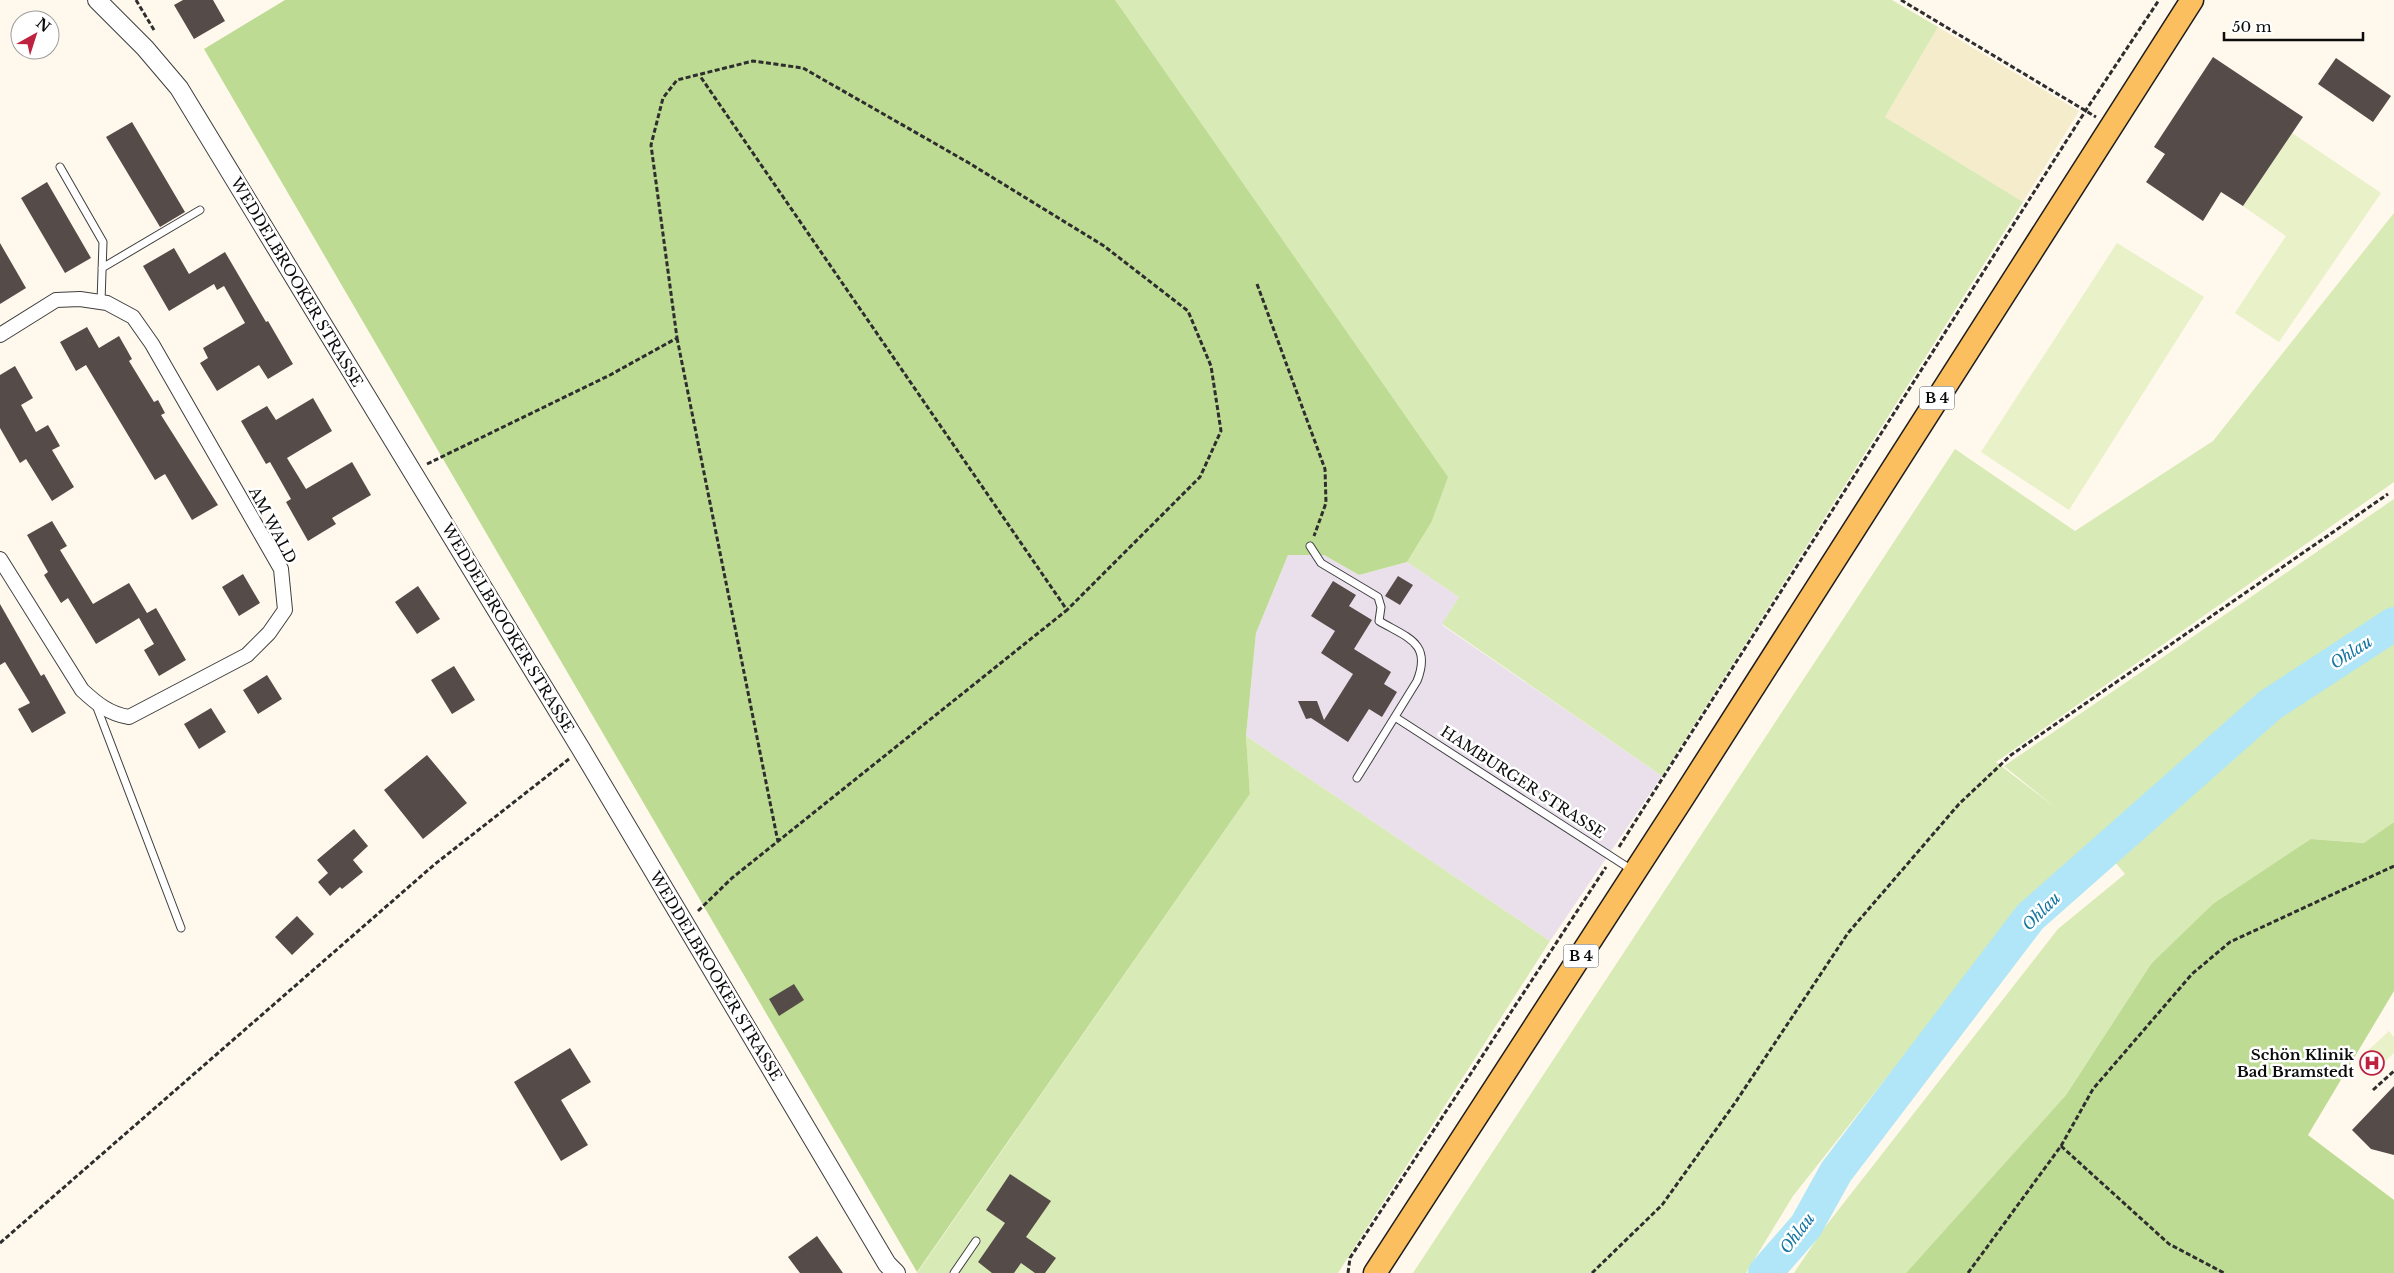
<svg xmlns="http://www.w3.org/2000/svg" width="2394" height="1273" font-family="'Libre Baskerville',serif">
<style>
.industrial{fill:#e9e0ec}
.farmland{fill:#f5eccc}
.green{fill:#d8eab5}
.forest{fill:#bedb94}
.pitch{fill:#e8f1c7}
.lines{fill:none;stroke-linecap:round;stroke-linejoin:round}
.river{stroke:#b0e6f7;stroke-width:34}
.building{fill:#554c49}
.service-casing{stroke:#3f3f3f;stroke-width:9}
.minor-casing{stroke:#3f3f3f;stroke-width:16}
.tertiary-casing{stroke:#3f3f3f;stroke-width:20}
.primary-casing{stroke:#1d1d1d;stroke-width:25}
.path{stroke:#2e2e2e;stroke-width:3;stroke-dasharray:5 2.5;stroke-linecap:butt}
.service{stroke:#fff;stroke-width:7}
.minor{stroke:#fff;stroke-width:14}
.tertiary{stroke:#fff;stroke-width:18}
.primary{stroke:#fbbf60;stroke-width:22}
.labels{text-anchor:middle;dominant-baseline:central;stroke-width:5;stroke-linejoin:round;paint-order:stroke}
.shield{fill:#fff;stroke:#555;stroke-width:1}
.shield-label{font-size:14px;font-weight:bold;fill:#0c0c0c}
.street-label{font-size:15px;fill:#0c0c0c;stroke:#fff}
.poi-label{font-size:15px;font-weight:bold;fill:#0c0c0c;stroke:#fff;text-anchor:end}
.water-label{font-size:16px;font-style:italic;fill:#1476a0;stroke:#fff}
</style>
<rect width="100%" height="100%" fill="#fff8ec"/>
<path class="industrial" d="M1288 555H1324L1359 575 1407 562 1459 597 1442 625 1662 776 1550 941 1246 736 1256 633Z"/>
<path class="farmland" d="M1938 27 2079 111 2023 202 1885 117Z"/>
<path class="green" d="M1115 0H1892L1938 27 1885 117 2023 202 1662 776 1442 624 1459 597 1407 562 1431 523Z
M2394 213V482L1996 762 2056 808 2004 766 2394 499V822L2365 843 2311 839 2151 964 2066 1095 1906 1273H1794L1825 1227 2058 929 2125 874 2096 839 2019 910 1793 1196 1746 1273H1413L1955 449 2075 531 2213 441Z
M1246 736 1550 941 1338 1273H917L1250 794Z"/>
<path class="forest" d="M285 0H1115L1448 477 1431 523 1407 562 1359 575 1324 555H1288L1256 633 1246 736 1250 794 917 1272 204 49Z
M2394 822V991L2308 1135 2394 1200V1273H1906L2066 1095 2151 964 2213 904 2311 839 2364 843Z"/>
<path class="pitch" d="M2292 133 2381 193 2279 342 2235 313 2286 236 2243 206Z
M2117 243 2204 297 2069 510 1981 452Z
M2389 1031 2394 1037V1053L2374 1072 2361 1057Z"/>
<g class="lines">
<path class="river" d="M1765 1273 1806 1226 1836 1172 2030 917 2270 705 2394 624"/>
</g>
<path class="building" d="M183 0H213L225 21 194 39 174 5Z
M2213 57 2303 117 2243 206 2221 192 2203 221 2146 182 2165 154 2154 147Z
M2336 58 2391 96 2373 122 2318 84Z
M132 122 185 212 160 227 106 137Z
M47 182 91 258 65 273 21 198Z
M0 243 26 288 0 304Z
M174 248 189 274 225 252 266 322 268 321 293 364 268 379 259 365 217 391 200 363 208 358 203 348 245 323 224 286 217 290 214 284 169 311 143 266Z
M87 327 99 348 119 336 132 359 129 361 154 402 158 400 165 413 161 415 218 505 192 520 165 474 155 480 86 365 76 371 60 342Z
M15 366 33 398 21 405 36 432 48 425 60 446 52 450 74 487 52 501 26 459 20 463 0 428V375Z
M313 398 332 431 287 458 306 489 352 462 371 495 332 518 336 524 308 541 286 502 291 499 270 462 266 464 241 421 267 406 276 420Z
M52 521 67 546 60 550 93 604 129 583 147 613 156 608 186 660 159 676 144 650 154 644 139 618 96 644 68 598 61 603 44 575 48 572 27 535Z
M243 574 260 603 239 616 222 587Z
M1398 576 1413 585 1400 605 1385 596Z
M1333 581 1356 595 1349 606 1372 620 1354 649 1391 672 1384 684 1397 692 1382 717 1369 709 1348 742 1311 718 1306 719 1298 701H1317L1324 720 1353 674 1321 653 1335 631 1311 616Z
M418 586 440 619 417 634 395 602Z
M0 604 41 676 44 674 66 713 32 733 18 709 30 703 5 662 0 665Z
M454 666 475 700 452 714 431 680Z
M267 675 282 699 258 714 243 690Z
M211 708 226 732 199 749 184 724Z
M427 755 467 803 423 839 384 790Z
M354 829 368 846 353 860 363 872 342 889 340 887 330 896 318 882 328 873 317 860Z
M297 916 314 934 292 955 275 937Z
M794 984 804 1000 779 1016 769 999Z
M570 1048 591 1082 561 1100 588 1145 561 1161 514 1082Z
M2394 1086V1155L2371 1149 2352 1130Z
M1010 1174 1051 1201 1026 1237 1056 1258 1045 1273H1035L1021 1263 1014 1273H992L978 1262 1005 1223 986 1210Z
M817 1236 843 1273H800L788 1257Z"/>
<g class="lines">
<g class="service-casing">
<path id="service" d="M60 167 103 242 101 302
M102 268 200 210
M1310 546 1321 563 1378 597 1381 607 1379 621C1408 638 1432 643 1417 681L1357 778
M96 705 181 928
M1395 717 1632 870
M954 1273 976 1241"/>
</g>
<g class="minor-casing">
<path id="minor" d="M0 335 56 300 80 299 107 303 133 317 152 344 281 569 285 610 269 633 247 655 129 717C109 714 96 703 82 690L0 559"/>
</g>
<g class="tertiary-casing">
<path id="tertiary" d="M97 0 145 48 179 88 581 749 887 1264 896 1273"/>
</g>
<g class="primary-casing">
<path id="primary" d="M1375 1273 1684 796 2192 0"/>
</g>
<path class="path" d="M136 0 154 30
M1901 0 2096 117
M1257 284 1325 469 1326 503 1314 536
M677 338 778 842
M427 464 610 375 677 338 651 145 663 98 677 80 753 61 803 68 969 163 1104 246 1188 311 1211 366 1221 431 1200 477 1067 610
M1619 847 2086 110 2159 0
M698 911 732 878 1067 610 700 76
M2373 1090 2394 1071
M2061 1146 2169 1244 2224 1273
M0 1243 435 864 569 759
M1348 1273 1350 1258 1606 867
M1592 1273 1662 1205 1735 1103 1848 933 1959 804 2011 755 2388 494
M1968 1273 2061 1146 2093 1089 2192 974 2230 942 2394 866"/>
<use href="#service" class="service"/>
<use href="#minor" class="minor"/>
<use href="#tertiary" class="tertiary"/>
<use href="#primary" class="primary"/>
</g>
<defs>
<g id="hospital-ring" transform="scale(1.25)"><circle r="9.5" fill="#fff" stroke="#be2240" stroke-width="1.5"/><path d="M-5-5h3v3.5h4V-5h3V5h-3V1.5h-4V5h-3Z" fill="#be2240"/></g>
</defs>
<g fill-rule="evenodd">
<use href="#hospital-ring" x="2372" y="1063"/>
</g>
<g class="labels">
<g class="shield">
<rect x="1919.5" y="386.5" width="35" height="23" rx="4"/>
<rect x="1563.5" y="944.5" width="35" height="23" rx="4"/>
</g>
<g class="shield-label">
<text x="1937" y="398">B 4</text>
<text x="1581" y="956">B 4</text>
</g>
<g class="street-label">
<text transform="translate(297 282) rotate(59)">WEDDELBROOKER STRASSE</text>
<text transform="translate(273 525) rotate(62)">AM WALD</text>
<text transform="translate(508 628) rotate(59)">WEDDELBROOKER STRASSE</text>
<text transform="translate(1523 782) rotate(33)">HAMBURGER STRASSE</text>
<text transform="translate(716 976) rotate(59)">WEDDELBROOKER STRASSE</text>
</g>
<g class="poi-label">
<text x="2354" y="1054">Schön Klinik<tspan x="2354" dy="17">Bad Bramstedt</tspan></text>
</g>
<g class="water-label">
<text transform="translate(2351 652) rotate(-33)">Ohlau</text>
<text transform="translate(2041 911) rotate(-45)">Ohlau</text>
<text transform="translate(1797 1233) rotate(-53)">Ohlau</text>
</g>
</g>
<g transform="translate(35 35) rotate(39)"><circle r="24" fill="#ffffff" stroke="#9e9e9e"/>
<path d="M0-4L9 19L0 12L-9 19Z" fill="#be2240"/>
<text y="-8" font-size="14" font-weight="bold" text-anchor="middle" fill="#0c0c0c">N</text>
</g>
<path d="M2224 32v8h139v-8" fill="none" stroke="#0c0c0c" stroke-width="2.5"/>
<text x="2232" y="32" font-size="15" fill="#0c0c0c" stroke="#ffffff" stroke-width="4" paint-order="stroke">50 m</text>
</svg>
